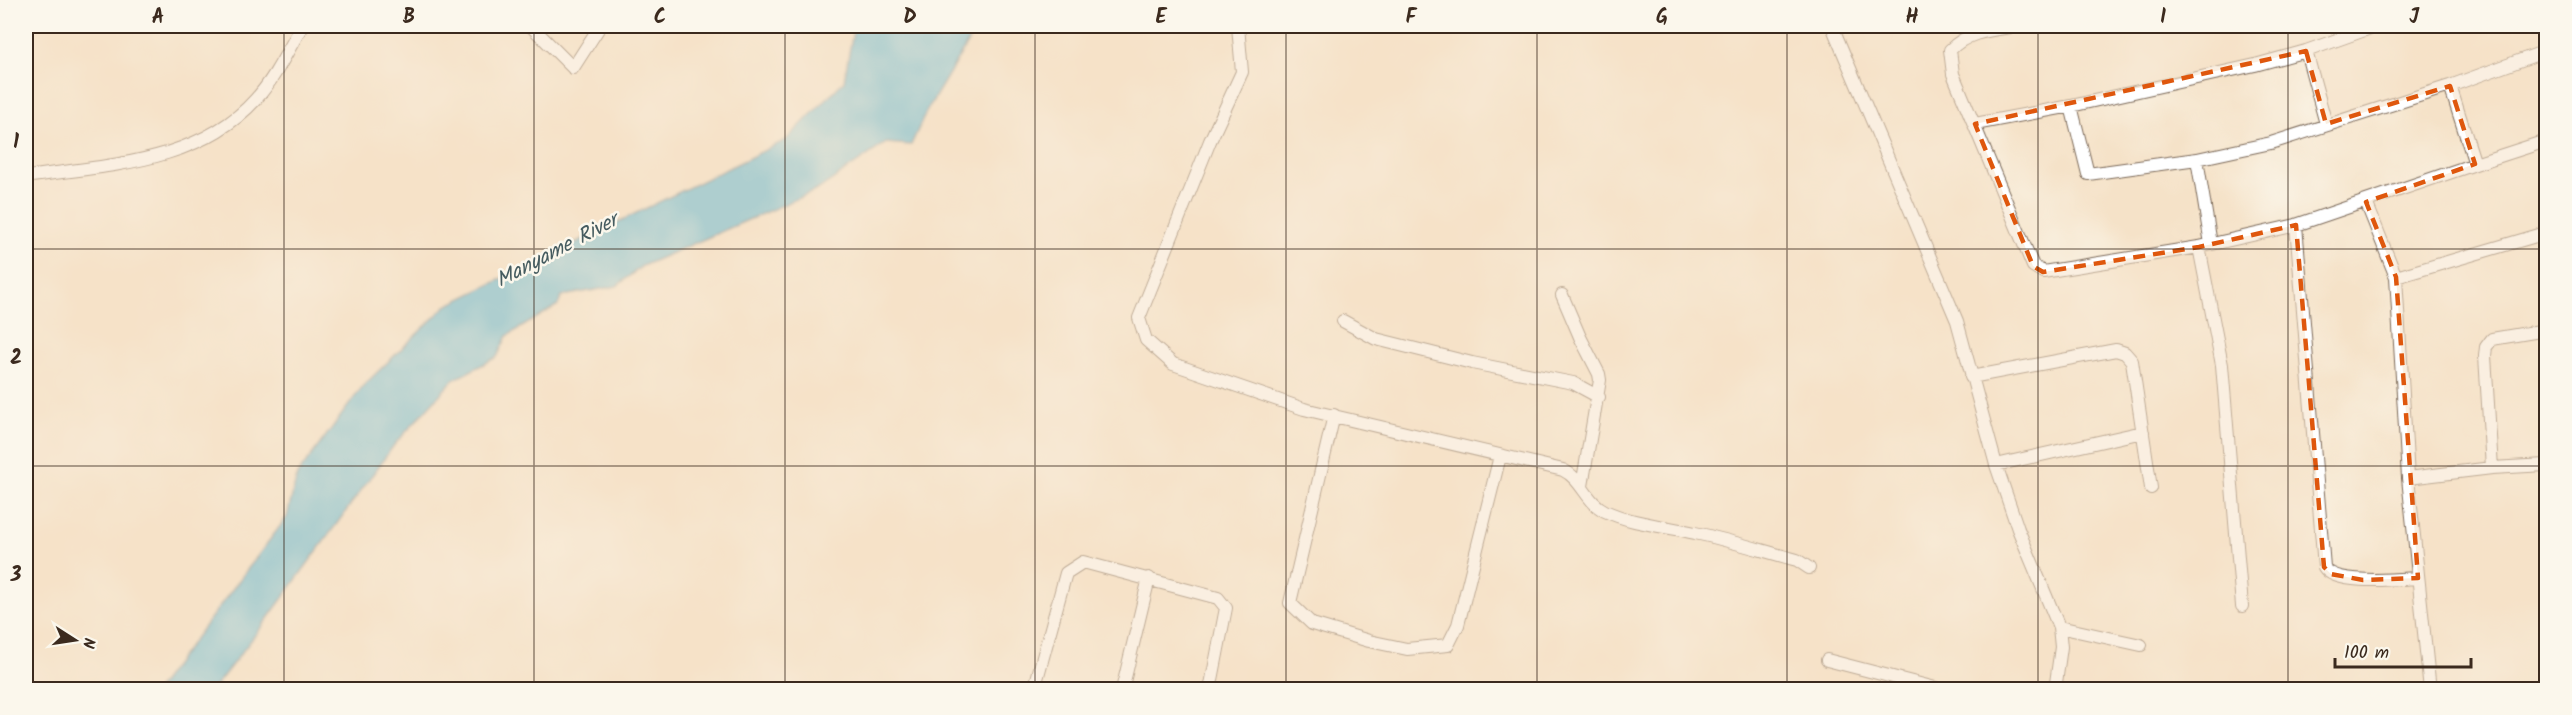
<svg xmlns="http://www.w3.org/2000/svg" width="2572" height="715" font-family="Kalam,sans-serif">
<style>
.water{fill:#58b7d7;stroke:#4a707a;stroke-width:1.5}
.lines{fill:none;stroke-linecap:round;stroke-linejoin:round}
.minor-casing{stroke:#7c6a5a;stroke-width:14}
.minor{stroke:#fff;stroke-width:12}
.marked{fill:none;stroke:#df570d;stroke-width:4.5;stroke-dasharray:12 8;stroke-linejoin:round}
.grid{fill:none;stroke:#3b2a1e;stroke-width:1.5;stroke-opacity:0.55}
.labels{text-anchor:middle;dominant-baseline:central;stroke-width:5;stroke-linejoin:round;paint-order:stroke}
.water-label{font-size:21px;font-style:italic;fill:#455b5f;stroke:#fbf7ec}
.neatline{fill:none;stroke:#3b2a1e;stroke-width:2}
.grid-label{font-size:20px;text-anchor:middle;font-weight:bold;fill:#3b2a1e}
</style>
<rect width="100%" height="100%" fill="#fbf7ec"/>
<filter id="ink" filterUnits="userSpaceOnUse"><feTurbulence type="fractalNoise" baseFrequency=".0167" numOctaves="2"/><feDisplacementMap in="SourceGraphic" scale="12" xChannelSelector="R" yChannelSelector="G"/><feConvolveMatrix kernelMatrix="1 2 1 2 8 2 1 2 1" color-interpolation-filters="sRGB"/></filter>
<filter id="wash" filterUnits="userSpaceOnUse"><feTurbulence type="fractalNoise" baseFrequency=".008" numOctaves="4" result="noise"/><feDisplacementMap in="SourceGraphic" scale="24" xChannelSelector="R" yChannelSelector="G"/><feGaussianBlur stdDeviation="1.35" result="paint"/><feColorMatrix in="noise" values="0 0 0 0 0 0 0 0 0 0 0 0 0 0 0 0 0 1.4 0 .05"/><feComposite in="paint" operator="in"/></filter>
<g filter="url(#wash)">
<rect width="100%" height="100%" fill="#f5e2c8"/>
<path class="water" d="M854 26H967L969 40 926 112 911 145 886 143 817 190 642 266 617 286 562 296 558 305 507 336 497 357 453 380 394 445 266 621 213 689H157L287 517 297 475 363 386 446 306 786 140 844 81Z"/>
</g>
<g filter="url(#ink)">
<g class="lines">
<g class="minor-casing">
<path id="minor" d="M531 26 573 68 600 26
M1238 26 1242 72 1210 141 1139 318 1146 340 1173 364 1304 409 1563 470C1582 479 1586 502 1605 511 1633 524 1665 526 1695 533 1729 540 1763 551 1797 560L1809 568
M1832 26 1957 321 1996 465 2018 529 2059 627 2061 647 2055 690
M2017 26C1992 30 1968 31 1950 50L1953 74 2033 266 2043 272 2199 247 2296 225 2475 164 2450 86
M2306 51 2326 124
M2071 106 2088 174 2197 159 2271 143 2450 86 2546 51
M1975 124 2071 106 2255 65 2306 51 2376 26
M2197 159 2211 244
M2475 164 2546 141
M26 177C105 165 198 164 256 99 275 78 288 50 302 26
M2366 202 2396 277 2408 478 2430 690
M2296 225 2324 567C2335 586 2398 579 2418 578
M2199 247 2222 365 2242 606
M2396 277 2546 233
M1562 295 1580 337 1599 374 1600 380 1582 486
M1343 321 1376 339 1472 363 1573 383 1599 397
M1971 377 2116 350 2125 353 2132 361 2151 488
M1334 415 1290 603 1312 624 1369 641 1407 649 1448 645 1458 625 1500 456
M1996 465 2143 432
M2492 468 2485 356 2486 347 2492 339 2546 330
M2408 478 2492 468 2546 465
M2059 627 2141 645
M1827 660 1943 690
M1034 690 1066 573 1083 562 1218 598 1226 608 1210 690
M1122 690 1149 578"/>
</g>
<use href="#minor" class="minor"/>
</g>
</g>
<path d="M0 0H2572V715H0ZM2306 51 2326 124 2450 86 2475 164 2366 202 2396 277 2418 578 2363 580 2331 574 2324 567 2296 225 2199 247 2043 272 2033 266 1975 124Z" fill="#f5e2c8" fill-opacity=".55" fill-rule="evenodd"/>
<path class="marked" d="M2306 51 2326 124 2450 86 2475 164 2366 202 2396 277 2418 578 2363 580 2331 574 2324 567 2296 225 2199 247 2043 272 2033 266 1975 124Z"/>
<path class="grid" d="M284 26V690M534 26V690M785 26V690M1035 26V690M1286 26V690M1537 26V690M1787 26V690M2038 26V690M2288 26V690M26 249H2546M26 466H2546"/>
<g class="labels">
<g class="water-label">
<text transform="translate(557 251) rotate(-28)">Manyame River</text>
</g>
</g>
<rect width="2572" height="715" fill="none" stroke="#fbf7ec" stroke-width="66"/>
<g transform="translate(75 640) rotate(102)" stroke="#fbf7ec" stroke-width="4.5" paint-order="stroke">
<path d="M0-4.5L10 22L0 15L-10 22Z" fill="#3b2a1e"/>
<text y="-9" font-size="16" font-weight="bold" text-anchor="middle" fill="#3b2a1e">N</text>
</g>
<path d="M2335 658v9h136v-9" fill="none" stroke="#3b2a1e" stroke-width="3"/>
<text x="2344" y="658" font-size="18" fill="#3b2a1e" stroke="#fbf7ec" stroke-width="4.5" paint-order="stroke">100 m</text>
<rect x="33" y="33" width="2506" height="649" class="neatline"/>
<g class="grid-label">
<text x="158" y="23">A</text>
<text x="409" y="23">B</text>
<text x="660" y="23">C</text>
<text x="910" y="23">D</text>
<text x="1161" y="23">E</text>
<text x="1411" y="23">F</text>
<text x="1662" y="23">G</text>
<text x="1912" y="23">H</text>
<text x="2163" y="23">I</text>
<text x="2414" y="23">J</text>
<text x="16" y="148">1</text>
<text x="16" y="364">2</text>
<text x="16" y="581">3</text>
</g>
</svg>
